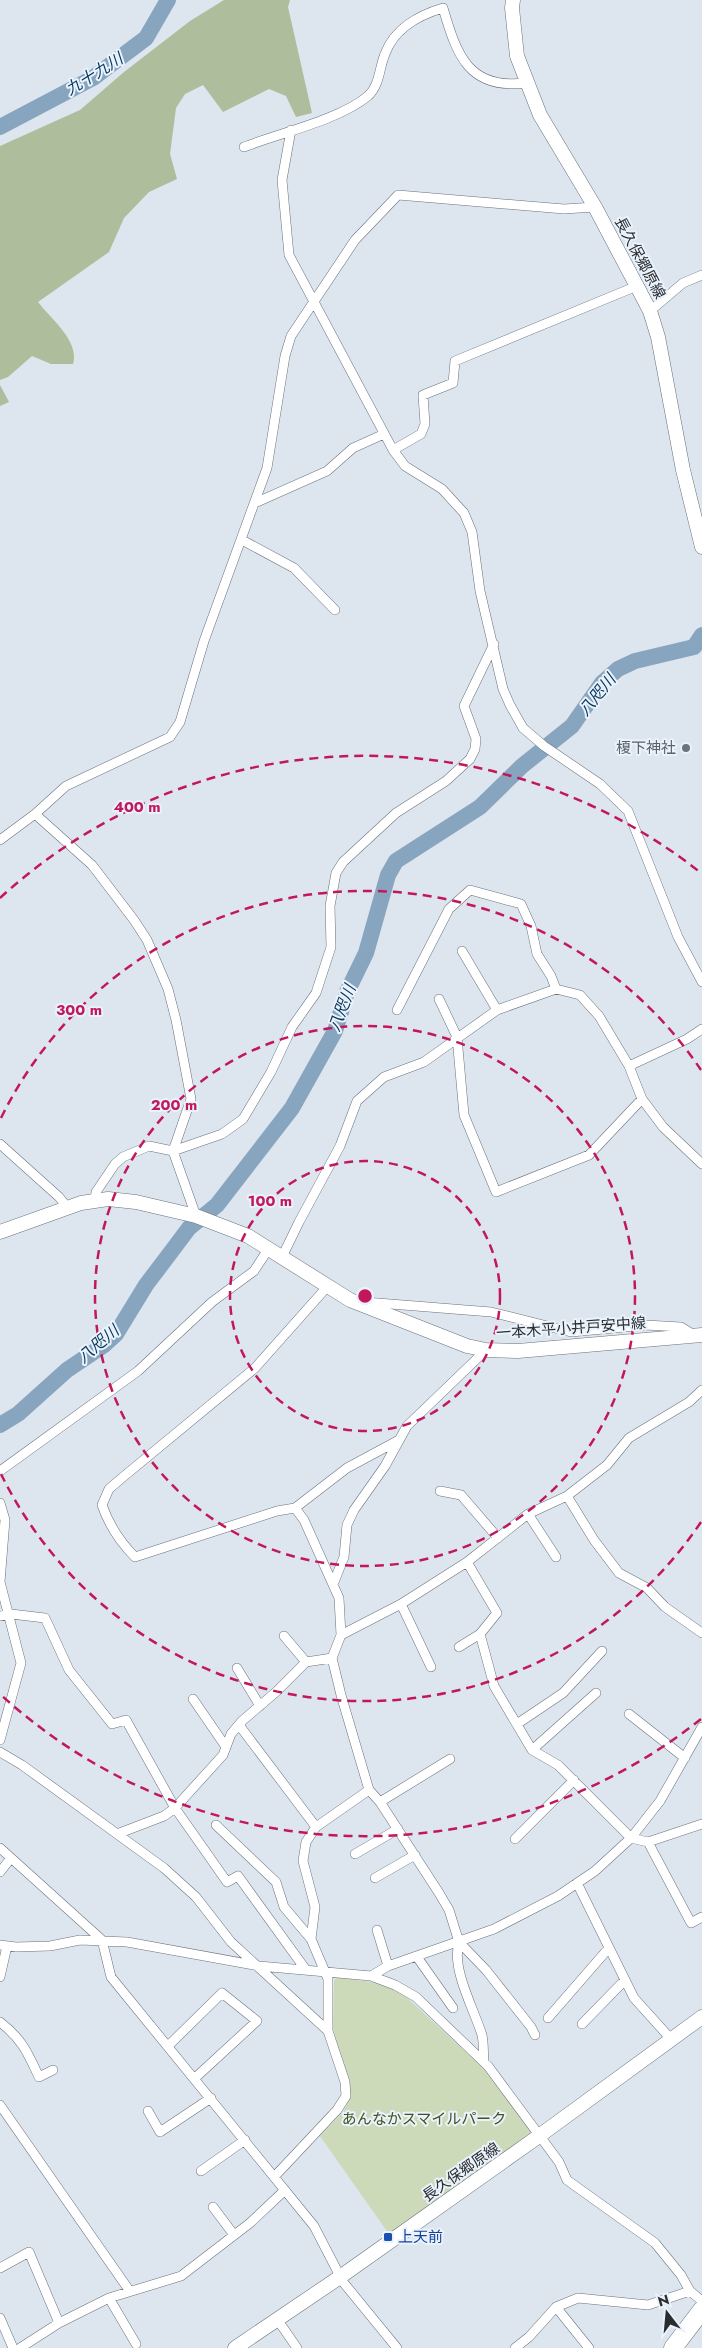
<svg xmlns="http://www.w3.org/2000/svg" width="702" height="2348" font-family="Jost,'Noto Sans JP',sans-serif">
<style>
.green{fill:#ccdab9}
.forest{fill:#aebd9b}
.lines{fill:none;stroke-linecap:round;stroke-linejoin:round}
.river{stroke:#88a5bf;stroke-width:16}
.street-casing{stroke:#6b727a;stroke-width:10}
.secondary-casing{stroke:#6b727a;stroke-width:15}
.highway-casing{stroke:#6b727a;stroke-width:19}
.street{stroke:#fff;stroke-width:9}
.secondary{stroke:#fff;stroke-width:14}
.highway{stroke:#fff;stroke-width:18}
.ring{fill:none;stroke:#c2185b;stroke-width:2.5;stroke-dasharray:9 6}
.worship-dot{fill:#6b7280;stroke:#eaf2fc;stroke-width:2}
.transit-dot{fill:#1a4fb4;stroke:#eaf2fc;stroke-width:2}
.labels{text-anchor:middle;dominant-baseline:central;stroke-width:4;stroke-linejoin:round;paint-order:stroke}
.street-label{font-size:15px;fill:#2a2d30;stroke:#eaf2fc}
.worship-label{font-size:15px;fill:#5b616d;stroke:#eaf2fc;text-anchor:end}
.park-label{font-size:15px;fill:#405420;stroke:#eaf2fc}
.transit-label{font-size:15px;fill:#164399;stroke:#eaf2fc;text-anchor:start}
.water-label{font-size:16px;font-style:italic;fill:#06385b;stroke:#eaf2fc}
.centre{fill:#c2185b;stroke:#eaf2fc;stroke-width:2.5}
.ring-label{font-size:15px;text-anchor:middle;font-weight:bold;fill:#c2185b;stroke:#eaf2fc;stroke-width:4;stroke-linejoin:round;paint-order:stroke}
</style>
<rect width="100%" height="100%" fill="#dde5ef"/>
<path class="green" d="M337 1977 386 1984 403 1994 495 2079 534 2135 391 2237 320 2136 343 2112 348 2103 350 2084 333 2028 334 1981Z"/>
<path class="forest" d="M224 0H290L288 7 312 113 296 117 286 96 269 89 223 112 203 85 185 94 176 108 170 154 177 179 149 192 124 218 109 252 38 302C50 318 80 341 73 364H51L32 356 8 377 0 380V146L80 110 124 72 190 21Z
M0 385 9 402 0 406Z"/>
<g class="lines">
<path class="river" d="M0 127 93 78 146 38 168 0
M0 1425 18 1414 67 1370 104 1345 116 1334 146 1285 174 1248 189 1228 217 1205 292 1108 335 1031 347 992 366 953 388 875 396 861 480 807 522 766 572 726 602 683 618 669 635 661 694 647 702 635"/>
<g class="street-casing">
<path id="street" d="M291 130 282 180 289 255 393 450 405 466 442 489 464 513 472 532 480 591 503 689 510 705 523 728 544 746 600 784 628 811 678 937 702 982
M244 147C280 133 339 120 368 96 380 85 379 68 385 54 394 29 419 15 443 8 457 56 469 90 526 83
M650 311 683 283 702 275
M393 450 421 434 425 424 423 395 453 383 455 361 637 286
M255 503 327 471 353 448 384 434
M242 540 294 568 335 610
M35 814 92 865 134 920 147 940 168 989 176 1020 191 1099 173 1151 196 1216
M0 840 35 814 66 786 170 737 180 722 204 641 267 468 285 356 291 336 355 240 398 195 564 209 595 207
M462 951 497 1010
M439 999 457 1037 464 1115 496 1192 589 1155 642 1099
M397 1010 449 909 470 890 521 904 531 926 537 954 551 976 556 989
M629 1066 687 1039 702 1029
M0 1144 59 1197 67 1207
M95 1201 96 1192 115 1164 123 1157 149 1146 173 1151 222 1134 243 1119 271 1072 292 1027 316 993 331 947 330 906 336 873 343 862 396 813 446 781 470 759 475 749 476 739 464 706 494 644
M282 1257 299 1222 340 1146 357 1101 384 1077 424 1062 497 1010 556 989 580 995 599 1016 629 1066 642 1099 663 1127 702 1164
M327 1287 255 1368 123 1477 109 1489 102 1505C109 1525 120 1542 135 1557L277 1511 295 1508 304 1520 339 1598 341 1635 332 1658 341 1695 369 1790 380 1802 439 1893 449 1910 459 1942 486 1970 531 2027 535 2035
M365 1302 491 1312 571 1332 646 1325 681 1327 694 1335
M0 1471 138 1371 212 1302 254 1271 269 1248
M440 1491 461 1495 498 1538
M567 1496 594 1540 619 1573 647 1588 665 1607 702 1633
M0 1503 5 1520 0 1582 21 1663 0 1740
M295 1508 347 1468 399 1440
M528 1514 556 1557
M334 1582 344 1557 347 1525 354 1510 385 1466 407 1426 486 1350
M401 1604 431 1667
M0 1616 11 1614 45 1618 69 1670 112 1724 126 1720 175 1808 227 1882 238 1876 306 1970
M480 1634 494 1686 532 1750 558 1765 631 1838 648 1842 702 1824
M341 1635 401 1604 467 1562 528 1514 567 1496 607 1465 629 1438 689 1402 702 1390
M284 1636 306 1662
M459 1647 480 1634 497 1613 467 1562
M237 1668 260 1706
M193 1699 226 1747
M629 1714 685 1758
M517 1724 563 1693 602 1651
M239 1725 316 1827
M532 1750 596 1693
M0 1752 22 1765 164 1868 196 1897 231 1942 328 2031
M380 1802 450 1759
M216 1825 276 1882 284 1907 311 1939
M117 1834 164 1816 175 1808 223 1755 231 1734 242 1721 277 1691 306 1662 332 1658
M515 1839 574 1780
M648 1842 691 1923 702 1917
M0 1848 102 1940 111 1977 314 2226 343 2282 397 2348
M355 1854 398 1829
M0 1872 11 1858
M375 1878 415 1855
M577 1883 634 1998 670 2038
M377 1930 388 1966
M459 1942C451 1969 474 2009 482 2035 484 2044 483 2053 484 2062
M0 1945 16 1947 50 1946 80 1940 127 1942 259 1966 371 1976 395 1985 416 1997 488 2066 559 2162 567 2180 655 2243 681 2275 690 2291 702 2301
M417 1957 453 2008
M371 1976 388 1966 494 1929 558 1896 595 1871 631 1838 660 1801 702 1727
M0 1977 7 1946
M548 2018 608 1949
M0 2022C22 2039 28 2053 39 2077L53 2070
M582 2024 625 1980
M168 2046 222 1993 257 2021 195 2078
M0 2105 129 2290
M148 2111 160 2132 211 2098
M201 2171 245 2140
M275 2176 337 2110 346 2096 345 2082 328 2031V1979L311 1939 315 1907 303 1861 306 1842 316 1827 369 1790
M213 2207 234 2235
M0 2268 29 2252 59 2323
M109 2298 136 2344
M556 2307 578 2298 648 2305 690 2291
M0 2318 13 2348
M277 2319 297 2348
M20 2348 59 2323 109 2298 181 2276 250 2223 285 2190
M515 2348 529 2337 556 2307 589 2348"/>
</g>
<g class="secondary-casing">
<path id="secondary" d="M513 0 512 8 517 56 540 115 595 207 650 311 658 337 683 470 702 547
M0 1232 81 1203 108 1199 136 1202 196 1216 248 1236 350 1300 467 1346 486 1350 518 1351 702 1335
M235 2348 340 2277 539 2136 702 2017"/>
</g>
<g class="highway-casing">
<path id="highway" d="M673 2348 702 2310"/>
</g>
<use href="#street" class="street"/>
<use href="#secondary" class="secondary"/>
<use href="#highway" class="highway"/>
</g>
<g class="ring">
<circle cx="365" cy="1296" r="135"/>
<circle cx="365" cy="1296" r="270"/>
<path d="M701 1522A405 405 0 0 1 1 1474M1 1118A405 405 0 0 1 701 1070"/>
<path d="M701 1719A540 540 0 0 1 0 1694M0 898A540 540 0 0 1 701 873"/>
</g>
<circle class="worship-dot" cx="686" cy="748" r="5"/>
<rect class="transit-dot" x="383" y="2232" width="10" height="10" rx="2.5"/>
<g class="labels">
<g class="street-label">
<text transform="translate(640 258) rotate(62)">長久保郷原線</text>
<text transform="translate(571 1328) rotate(-4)">一本木平小井戸安中線</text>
<text transform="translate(461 2172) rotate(-35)">長久保郷原線</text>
</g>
<g class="worship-label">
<text x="676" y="748">榎下神社</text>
</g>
<g class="park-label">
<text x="424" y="2119">あんなかスマイルパーク</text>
</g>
<g class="transit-label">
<text x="398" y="2237">上天前</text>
</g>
<g class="water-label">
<text transform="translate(94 74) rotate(-32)">九十九川</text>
<text transform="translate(597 695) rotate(-51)">八咫川</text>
<text transform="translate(342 1008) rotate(-69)">八咫川</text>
<text transform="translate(98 1344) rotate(-40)">八咫川</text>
</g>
</g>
<circle cx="365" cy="1296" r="8" class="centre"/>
<g class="ring-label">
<text x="137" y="812">400 m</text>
<text x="79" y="1015">300 m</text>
<text x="174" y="1110">200 m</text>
<text x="270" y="1206">100 m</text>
</g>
<g transform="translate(667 2313) rotate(344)" stroke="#eaf2fc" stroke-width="4" paint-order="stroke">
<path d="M0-4L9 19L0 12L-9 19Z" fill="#2a2d30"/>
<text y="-8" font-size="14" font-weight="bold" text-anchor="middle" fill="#2a2d30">N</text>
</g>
</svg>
